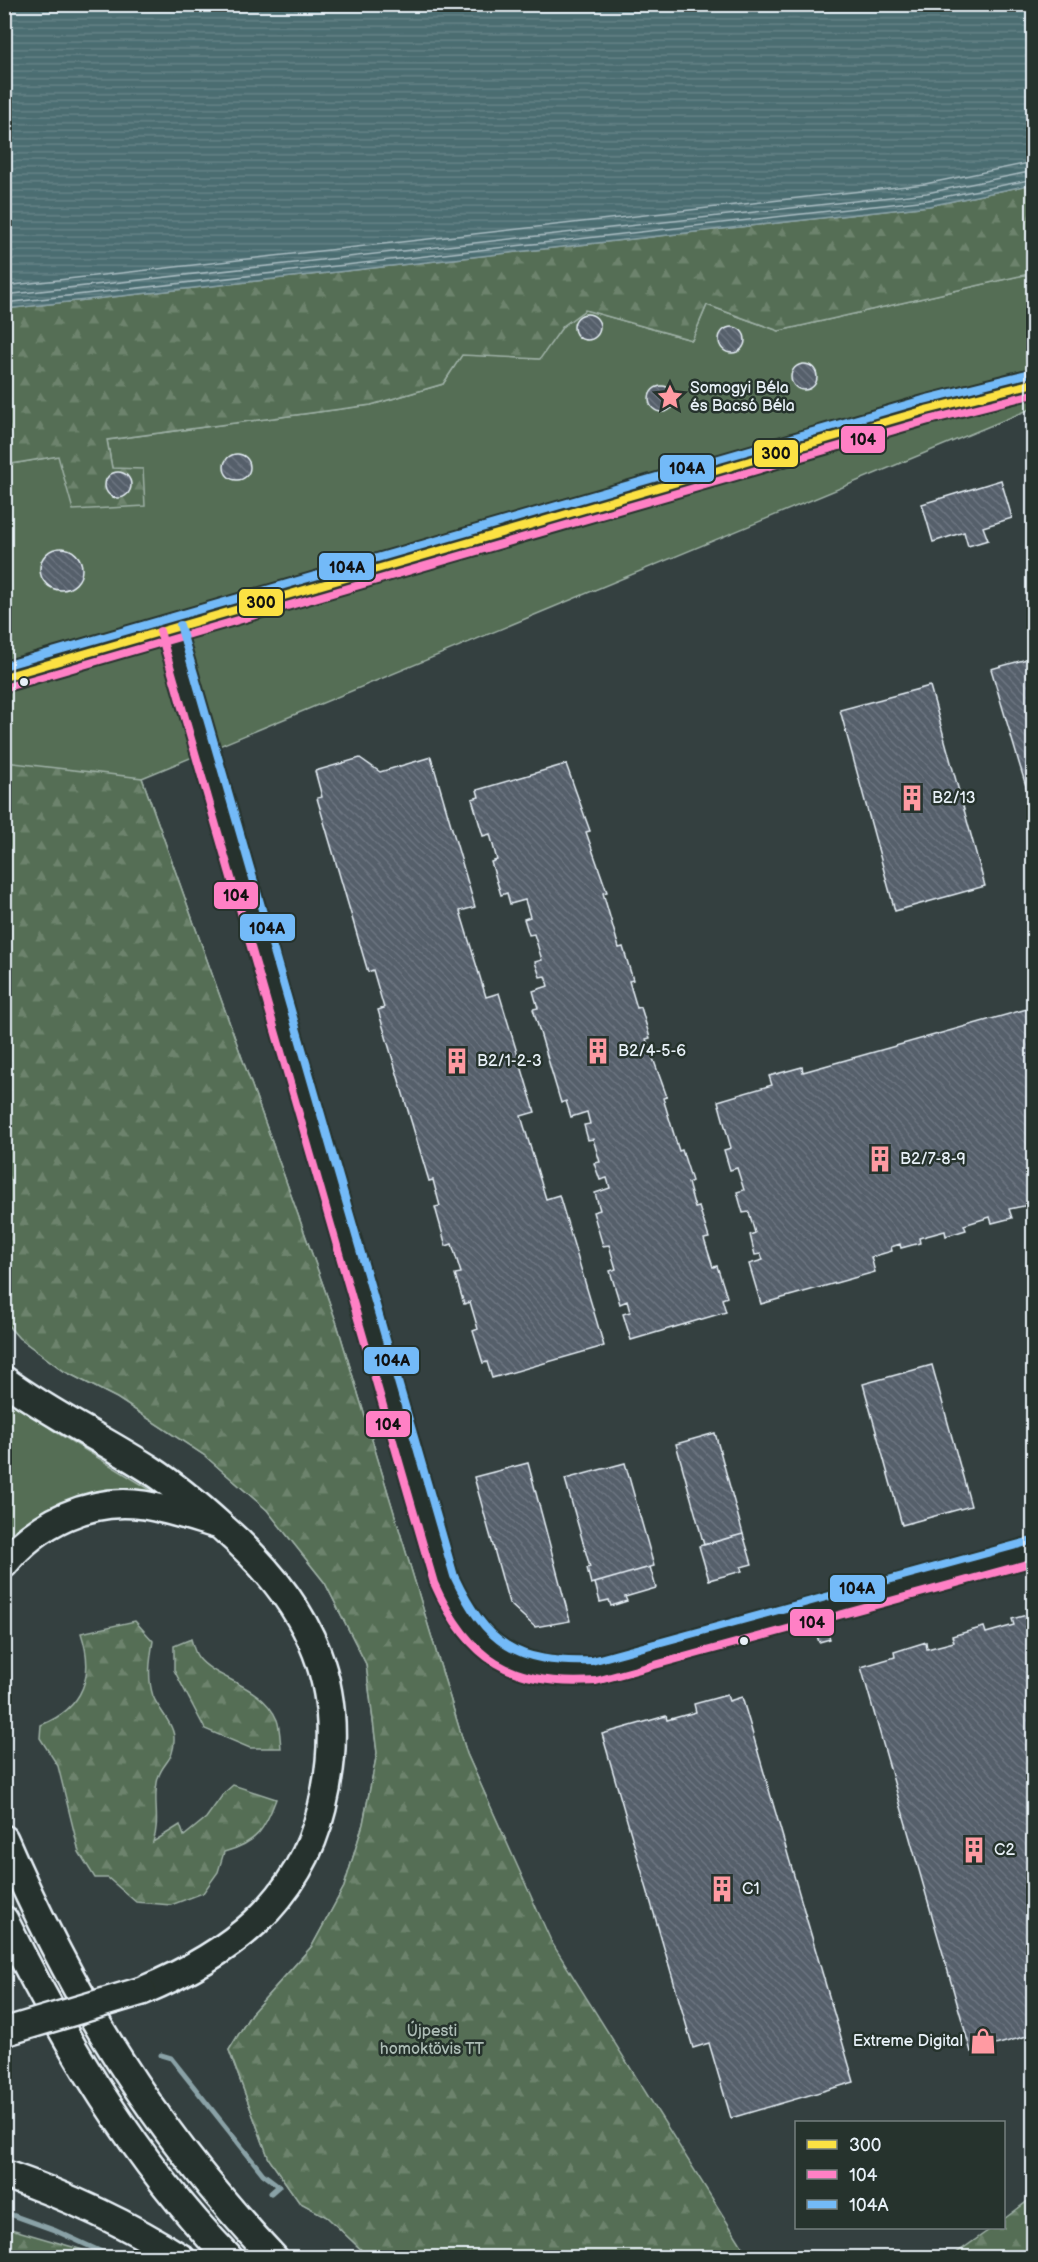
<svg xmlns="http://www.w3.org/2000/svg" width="1038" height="2262" font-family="'Balsamiq Sans',sans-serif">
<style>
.green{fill:#556e54;stroke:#9eb0a6;stroke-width:1.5}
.forest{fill:url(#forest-firs);stroke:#9eb0a6;stroke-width:1.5}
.water{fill:url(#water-rules);stroke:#8aa2a7;stroke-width:1.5}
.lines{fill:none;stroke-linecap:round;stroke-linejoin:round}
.shore{stroke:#a9bcc2;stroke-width:1.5}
.stream{stroke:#8aa2a7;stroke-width:5}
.building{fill:url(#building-back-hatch);stroke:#e8f1f8;stroke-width:1.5}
.minor-casing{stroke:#e8f1f8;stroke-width:21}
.primary-casing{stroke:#e8f1f8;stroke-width:30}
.trunk-casing{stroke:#e8f1f8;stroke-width:32}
.minor{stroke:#26332d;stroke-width:16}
.primary{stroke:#26332d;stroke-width:26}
.trunk{stroke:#26332d;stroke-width:27}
.trunk-bridge-casing{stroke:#e8f1f8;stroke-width:32;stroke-linecap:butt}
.trunk-bridge{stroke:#26332d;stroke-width:27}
.bus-1-casing{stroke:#26332d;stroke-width:12}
.bus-2-casing{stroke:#26332d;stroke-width:12}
.bus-3-casing{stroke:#26332d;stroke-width:12}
.bus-1{stroke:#fbe143;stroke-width:8}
.bus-2{stroke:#ff80c5;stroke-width:8}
.bus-3{stroke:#73baf8;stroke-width:8}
.bus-dot{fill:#e8f1f8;stroke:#26332d;stroke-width:2}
.labels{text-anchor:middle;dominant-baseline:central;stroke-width:5;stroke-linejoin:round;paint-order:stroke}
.poi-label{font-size:16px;fill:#e8f1f8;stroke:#26332d;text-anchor:start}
.park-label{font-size:16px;fill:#adbdb6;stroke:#26332d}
.line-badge{stroke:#26332d;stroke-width:2}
.pale-badge-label{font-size:16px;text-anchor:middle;font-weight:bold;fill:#111}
</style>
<defs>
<pattern id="forest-firs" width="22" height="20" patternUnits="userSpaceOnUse" patternTransform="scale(1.5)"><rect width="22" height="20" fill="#556e54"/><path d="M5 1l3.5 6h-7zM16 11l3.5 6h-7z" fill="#6d836d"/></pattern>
<pattern id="water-rules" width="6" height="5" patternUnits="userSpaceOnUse" patternTransform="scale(1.5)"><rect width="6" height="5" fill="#4b6d71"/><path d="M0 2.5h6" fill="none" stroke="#658286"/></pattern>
<pattern id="building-back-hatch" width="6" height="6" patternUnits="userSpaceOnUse" patternTransform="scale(1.5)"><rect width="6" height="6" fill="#555e6b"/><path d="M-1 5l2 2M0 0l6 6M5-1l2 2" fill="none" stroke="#6d7681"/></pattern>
</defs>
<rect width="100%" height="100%" fill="#344040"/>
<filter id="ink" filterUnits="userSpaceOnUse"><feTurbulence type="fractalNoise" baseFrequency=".0167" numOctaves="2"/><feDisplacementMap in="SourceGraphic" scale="12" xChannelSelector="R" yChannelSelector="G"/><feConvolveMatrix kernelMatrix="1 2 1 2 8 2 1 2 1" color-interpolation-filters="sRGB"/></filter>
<g filter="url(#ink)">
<path class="green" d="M1033 273V408L142 778 337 1324 467 1754 551 1943 642 2089 369 2257 327 2217 299 2202 269 2159 229 2050 251 2014 312 1946 344 1887 363 1824 377 1753 366 1664 325 1583 267 1510 204 1455 117 1398 64 1371 19 1338 5 1322V465L58 456 112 468 107 440 371 405 443 384 462 354 539 359 563 326 585 310 692 340 707 305 779 331Z
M5 1395 54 1431 164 1498 63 1504 38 1515 16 1529 5 1541Z"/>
<path class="forest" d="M1033 184V273L779 331 707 305 692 340 585 310 563 326 540 359 462 355 443 384 371 405 107 440 112 468 143 469 145 506 73 510 58 456 5 465V309L929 206Z
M5 762 142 778 337 1324 467 1754 552 1943 749 2257H369L327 2217 299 2202 269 2159 229 2050 251 2014 312 1946 344 1887 363 1824 377 1753 366 1664 325 1583 267 1510 204 1455 117 1398 64 1371 19 1338 5 1322Z
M135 1621 153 1641C150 1660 147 1677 153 1696 158 1709 173 1723 174 1737 175 1761 163 1761 158 1778 152 1800 161 1820 153 1842L180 1825 184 1836 206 1818 224 1793 233 1785 276 1799C265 1829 257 1843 224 1852L218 1872 203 1893 171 1905 136 1902 108 1878H95L79 1852 58 1766 40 1738 41 1725C84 1708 95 1675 81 1633Z
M191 1639C193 1645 194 1652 198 1657 215 1680 262 1684 277 1720 280 1728 280 1739 281 1748H250L205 1729 174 1670V1646Z
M1033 2197V2257H951L992 2228H1004V2219Z
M4 2227 107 2257H5Z"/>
<path class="water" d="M4 5H1033V184L929 206 5 309Z"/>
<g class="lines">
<path class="shore" d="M4 286 925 184 1034 162
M4 295 927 193 1034 171
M4 303 928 200 1034 179"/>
<path class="stream" d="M161 2055 171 2058 263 2174 279 2186 271 2193
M4 2212 54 2230 115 2258"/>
</g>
<path class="building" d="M574 327a13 13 0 1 1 26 0a13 13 0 1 1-26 0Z
M719 340a13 13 0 1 1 26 0a13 13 0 1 1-26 0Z
M791 377a13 13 0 1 1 26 0a13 13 0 1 1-26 0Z
M649 399a13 13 0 1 1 26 0a13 13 0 1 1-26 0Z
M224 467a13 13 0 1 1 26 0a13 13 0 1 1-26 0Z
M105 485a13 13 0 1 1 26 0a13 13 0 1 1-26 0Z
M1001 480 1012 518 983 527 988 540 968 546 964 532 933 542 922 504Z
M40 569a21 21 0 1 1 42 0a21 21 0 1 1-42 0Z
M1034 657V813L991 669Z
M930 686 985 886 895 911 840 710Z
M431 757 475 907 460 911 486 997 499 993 535 1112 521 1116 546 1199 559 1195 604 1346 492 1378 487 1362 483 1363 473 1331 478 1329 470 1302 464 1304 455 1274 461 1273 452 1244 446 1246 435 1207 440 1206 433 1180 429 1181 378 1010 384 1008 373 970 368 972 317 798 322 797 315 771 360 758 380 772Z
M566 764 590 831 586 832 607 892 603 893 619 948 623 947 633 980 629 981 637 1008 641 1007 650 1038 646 1039 667 1097 663 1098 679 1151 682 1150 692 1181 688 1183 695 1208 699 1207 709 1238 704 1239 713 1267 717 1266 727 1297 722 1299 726 1312 631 1340 623 1314 630 1312 627 1301 620 1304 610 1271 616 1269 609 1245 603 1246 593 1212 600 1210 595 1193 610 1188 607 1178 600 1180 594 1163 600 1162 593 1139 588 1140 584 1125 590 1124 587 1112 571 1117 566 1101 561 1103 533 1009 538 1008 533 991 548 986 545 976 540 977 535 962 542 960 534 934 529 935 524 919 530 917 525 900 510 904 507 893 501 895 491 862 497 860 490 834 483 836 472 799 479 797 477 790Z
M1034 1007V1204L1009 1209 1012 1218 992 1223 990 1217 964 1225 966 1230 946 1236 945 1231 919 1238 920 1243 901 1248 900 1244 891 1247 892 1251 871 1257 875 1272 761 1304 749 1264 763 1260 761 1254 755 1255 750 1235 755 1233 749 1212 743 1213 737 1192 744 1190 737 1168 730 1170 724 1150 731 1148 718 1101 772 1085 769 1076 802 1067 803 1072Z
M932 1365 971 1506 902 1525 863 1384Z
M715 1433 743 1534 704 1545 676 1444Z
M528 1463 570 1621 535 1627 509 1603 474 1477Z
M625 1463 654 1566 591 1584 587 1568 590 1567 565 1479Z
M743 1534 752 1564 741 1567 742 1571 709 1580 699 1546Z
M650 1567 656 1588 625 1597 627 1601 611 1606 609 1600 600 1602 595 1583Z
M1034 1613V2034L971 2052 861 1667 895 1657 894 1652 926 1642 927 1649 954 1642 952 1636 984 1627 986 1633 1014 1625 1012 1619Z
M828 1633 830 1639 819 1642 817 1636Z
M727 1695 729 1701 742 1697 854 2082 731 2118 709 2043 693 2048 602 1734 666 1716 667 1720 696 1712 694 1704Z"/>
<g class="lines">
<g class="minor-casing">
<path id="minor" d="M170 628 444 1580C451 1594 458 1613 468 1625 502 1667 544 1675 594 1671L1034 1551"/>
</g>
<g class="primary-casing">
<path id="primary" d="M4 677 926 410 1034 383"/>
</g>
<g class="trunk-casing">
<path id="trunk" d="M4 1380C50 1414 103 1439 151 1470 177 1487 199 1506 222 1527 312 1605 351 1689 322 1808 299 1904 228 1955 142 1991
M4 1564C37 1523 90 1497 144 1505 168 1509 192 1517 216 1524
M4 1839C73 1999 154 2131 274 2258
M4 1920C64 2041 134 2160 229 2258
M4 2174C67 2196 125 2222 181 2258"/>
</g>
<use href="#minor" class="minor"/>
<use href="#primary" class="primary"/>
<use href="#trunk" class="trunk"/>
<g class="trunk-bridge-casing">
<path id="trunk-bridge" d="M4 2032 142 1991"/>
</g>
<use href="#trunk-bridge" class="trunk-bridge"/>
<g class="bus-1-casing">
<path id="bus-1" d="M4 677 926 410 1034 383"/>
</g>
<g class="bus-2-casing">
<path id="bus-2" d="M160 631 434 1583C468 1660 511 1687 596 1681L1034 1562
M7 687 929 420 1034 394"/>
</g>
<g class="bus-3-casing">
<path id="bus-3" d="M180 625 454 1576C486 1644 516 1664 592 1661L1031 1541
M4 666 923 400 1031 373"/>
</g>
<use href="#bus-1" class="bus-1"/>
<use href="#bus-2" class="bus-2"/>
<use href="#bus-3" class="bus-3"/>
</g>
</g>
<defs>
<g id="sight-bare" transform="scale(2.07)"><path d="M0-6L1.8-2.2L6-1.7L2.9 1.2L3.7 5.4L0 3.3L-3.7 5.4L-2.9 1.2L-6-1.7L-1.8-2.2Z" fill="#ff9aa2" stroke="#26332d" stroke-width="2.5" paint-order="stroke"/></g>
<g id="building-bare" transform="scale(2.07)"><path d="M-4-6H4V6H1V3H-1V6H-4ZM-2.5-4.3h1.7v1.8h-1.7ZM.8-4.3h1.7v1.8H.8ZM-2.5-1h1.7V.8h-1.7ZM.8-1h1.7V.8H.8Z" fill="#ff9aa2" stroke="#26332d" stroke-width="2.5" paint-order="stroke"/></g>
<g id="shop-bare" transform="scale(2.07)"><path d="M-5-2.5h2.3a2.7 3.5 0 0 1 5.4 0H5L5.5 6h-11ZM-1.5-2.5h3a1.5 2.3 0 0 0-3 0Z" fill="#ff9aa2" stroke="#26332d" stroke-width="2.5" paint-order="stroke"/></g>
</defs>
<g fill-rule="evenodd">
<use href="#sight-bare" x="670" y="397"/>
<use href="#building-bare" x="912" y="798"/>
<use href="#building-bare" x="598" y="1051"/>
<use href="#building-bare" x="457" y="1061"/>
<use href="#building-bare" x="880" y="1159"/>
<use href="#building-bare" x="974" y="1850"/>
<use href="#building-bare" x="722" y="1889"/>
<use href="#shop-bare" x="983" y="2041"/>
</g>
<g class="bus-dot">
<circle cx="24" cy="682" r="5"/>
<circle cx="744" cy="1641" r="5"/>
</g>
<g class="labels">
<g class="poi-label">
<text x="690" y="388">Somogyi Béla<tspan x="690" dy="18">és Bacsó Béla</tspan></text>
<text x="932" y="798">B2/13</text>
<text x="618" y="1051">B2/4-5-6</text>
<text x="477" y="1061">B2/1-2-3</text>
<text x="900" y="1159">B2/7-8-9</text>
<text x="994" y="1850">C2</text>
<text x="742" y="1889">C1</text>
<text x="963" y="2041" text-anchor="end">Extreme Digital</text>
</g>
<g class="park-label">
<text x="432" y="2031">Újpesti<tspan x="432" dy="18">homoktövis TT</tspan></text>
</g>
</g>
<g class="line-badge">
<rect x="840" y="425" width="46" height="29" rx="6" fill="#ff80c5"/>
<rect x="753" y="439" width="46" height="29" rx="6" fill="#fbe143"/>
<rect x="659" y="454" width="56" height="29" rx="6" fill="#73baf8"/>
<rect x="318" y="552" width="57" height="29" rx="6" fill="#73baf8"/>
<rect x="238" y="588" width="46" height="29" rx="6" fill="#fbe143"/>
<rect x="213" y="881" width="46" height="29" rx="6" fill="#ff80c5"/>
<rect x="239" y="913" width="57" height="29" rx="6" fill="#73baf8"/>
<rect x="363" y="1346" width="57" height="29" rx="6" fill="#73baf8"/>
<rect x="365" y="1410" width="46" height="28" rx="6" fill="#ff80c5"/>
<rect x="829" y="1574" width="57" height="29" rx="6" fill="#73baf8"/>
<rect x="789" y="1608" width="46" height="29" rx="6" fill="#ff80c5"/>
</g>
<g class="pale-badge-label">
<text x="863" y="445">104</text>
<text x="776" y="459">300</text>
<text x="687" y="474">104A</text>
<text x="347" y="573">104A</text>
<text x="261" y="608">300</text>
<text x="236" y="901">104</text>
<text x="267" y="934">104A</text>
<text x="392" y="1366">104A</text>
<text x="388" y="1430">104</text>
<text x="857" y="1594">104A</text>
<text x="812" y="1628">104</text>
</g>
<rect width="1038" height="2262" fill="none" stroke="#26332d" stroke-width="24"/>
<rect x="12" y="12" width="1014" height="2238" fill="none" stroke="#e8f1f8" stroke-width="2" filter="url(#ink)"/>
<rect x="795" y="2121" width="210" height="108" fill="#26332d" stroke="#747f7e" stroke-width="1.5"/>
<rect x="807" y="2140" width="30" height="9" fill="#fbe143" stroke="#747f7e" stroke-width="1.5"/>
<text x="849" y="2151" font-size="18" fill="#e8f1f8">300</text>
<rect x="807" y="2170" width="30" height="9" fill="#ff80c5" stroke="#747f7e" stroke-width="1.5"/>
<text x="849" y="2181" font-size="18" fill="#e8f1f8">104</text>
<rect x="807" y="2200" width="30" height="9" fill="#73baf8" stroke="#747f7e" stroke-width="1.5"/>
<text x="849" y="2211" font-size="18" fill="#e8f1f8">104A</text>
</svg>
